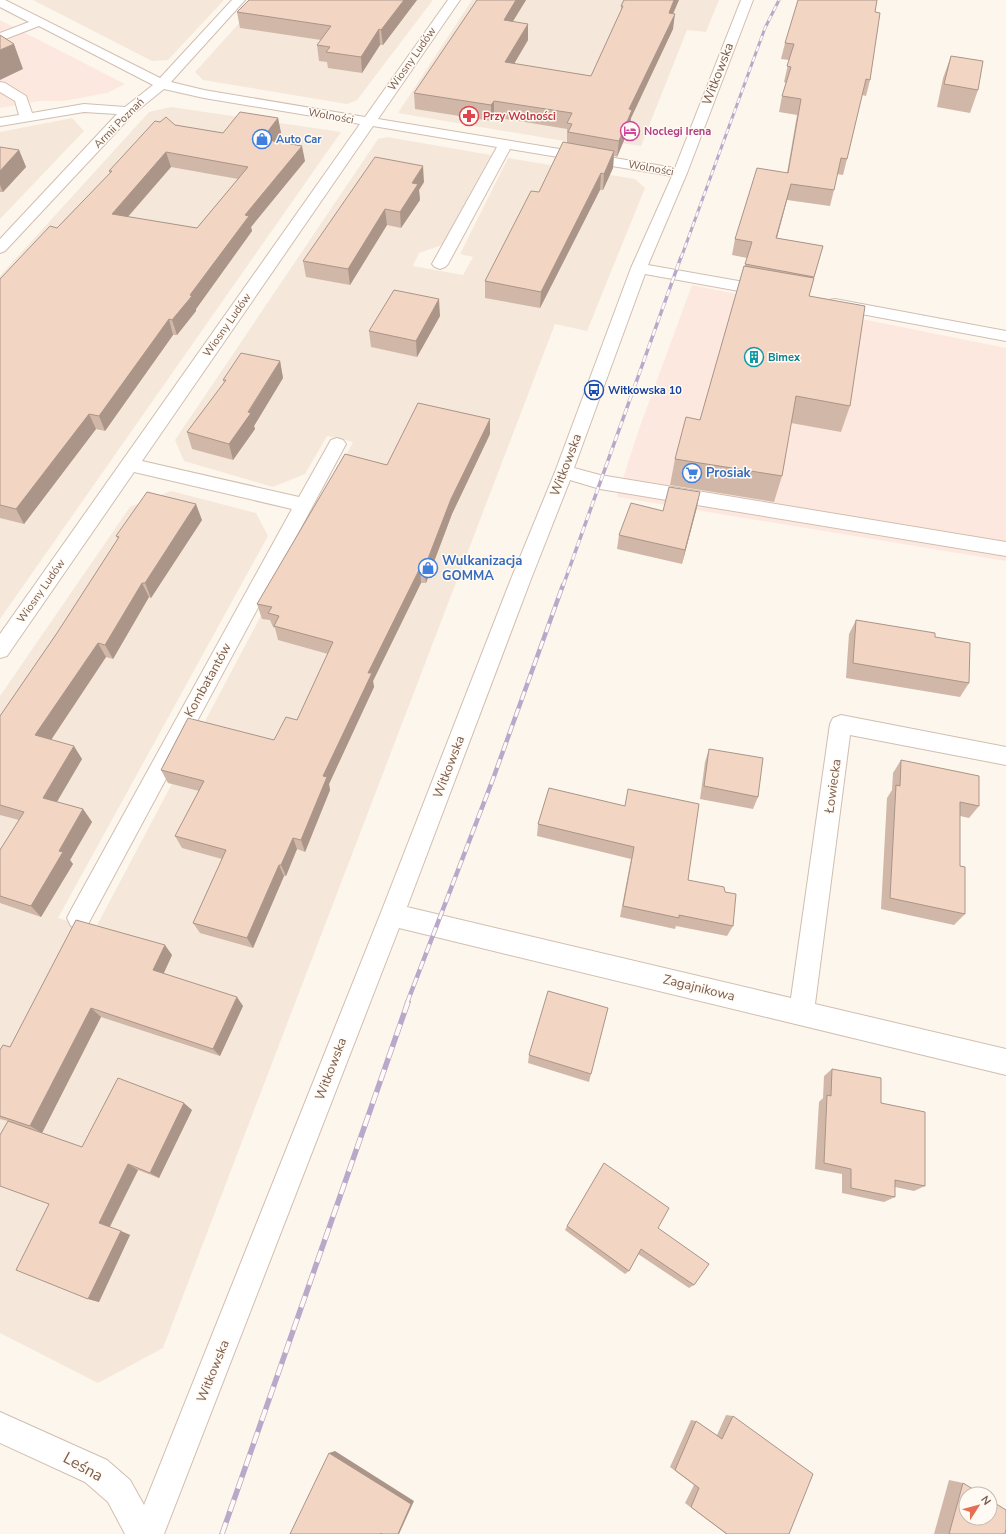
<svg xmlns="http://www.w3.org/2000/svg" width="1006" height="1534" font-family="'Nunito Sans',sans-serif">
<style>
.residential{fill:#f5e8da}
.commercial{fill:#fde8e0}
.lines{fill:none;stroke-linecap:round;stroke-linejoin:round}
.minor-casing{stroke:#d1beb0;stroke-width:2}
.minor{fill:#fff;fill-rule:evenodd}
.rail-far3-casing{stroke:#b9a8c9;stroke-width:3}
.rail-far2-casing{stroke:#b9a8c9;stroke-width:3.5}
.rail-far1-casing{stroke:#b9a8c9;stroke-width:4.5}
.rail-casing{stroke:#b9a8c9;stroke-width:5.5}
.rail-far3{stroke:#fffaf3;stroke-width:2;stroke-dasharray:5.5;stroke-linecap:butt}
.rail-far2{stroke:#fffaf3;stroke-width:2.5;stroke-dasharray:7;stroke-linecap:butt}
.rail-far1{stroke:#fffaf3;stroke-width:3;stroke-dasharray:9;stroke-linecap:butt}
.rail{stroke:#fffaf3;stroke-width:4;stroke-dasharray:12;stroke-linecap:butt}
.wall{fill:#d1b7a8;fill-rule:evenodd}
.shaded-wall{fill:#aa9588}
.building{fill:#f3d5c3;stroke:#aa9588;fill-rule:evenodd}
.labels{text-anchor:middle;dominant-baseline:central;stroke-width:3;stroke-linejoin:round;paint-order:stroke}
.far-street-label{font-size:11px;fill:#7a5c4d;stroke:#fffaf3}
.far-health-label{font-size:11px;font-weight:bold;fill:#be3a42;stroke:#fffaf3;text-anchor:start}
.far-hotel-label{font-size:11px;font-weight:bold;fill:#b23c85;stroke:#fffaf3;text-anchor:start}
.far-shop-label{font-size:11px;font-weight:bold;fill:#366cbe;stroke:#fffaf3;text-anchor:start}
.far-culture-label{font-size:11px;font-weight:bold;fill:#0d838f;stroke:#fffaf3;text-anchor:start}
.far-transit-label{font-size:11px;font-weight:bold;fill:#164399;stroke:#fffaf3;text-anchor:start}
.street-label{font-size:13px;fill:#7a5c4d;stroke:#fffaf3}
.shop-label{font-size:13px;font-weight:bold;fill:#366cbe;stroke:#fffaf3;text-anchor:start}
.near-street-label{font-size:16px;fill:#7a5c4d;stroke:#fffaf3}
</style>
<rect width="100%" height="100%" fill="#fdf6ec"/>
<path class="residential" d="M33 0H224L168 60 152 61Z
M260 0H433L357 100 347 104 203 80 195 72Z
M472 0H719L706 32 687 30 641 146 614 142 611 149 398 113Z
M171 107 341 132 0 619V276L149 112Z
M72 118 84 131 0 219V132Z
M387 137 491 155 442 245 419 253 413 266 463 275 473 257 460 254 508 158 635 179 645 188 587 331 555 324 163 1348 98 1383 0 1333V696L130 507 171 491 256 513 268 536 58 918 95 929 353 442 327 436 305 474 273 487 184 461 175 440 378 139Z"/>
<path class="commercial" d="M0 20 125 84 107 93 64 101H40L0 108Z
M692 285 1006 348V561L617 497 639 429Z"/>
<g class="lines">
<g class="minor-casing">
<path id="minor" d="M0 0H5L160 78 232 0H245L171 82 204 90 365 117 448 0H460L378 119 675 168 741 0H753L687 173 648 265 767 286 773 288 775 291 773 294 767 296 645 274 574 468 600 475 1006 542V556L600 489 570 480 531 579 407 907 791 998 830 724 833 718 841 715 1006 747V765L850 735 815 1004 1006 1049V1075L399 928 164 1534H125L108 1502 85 1482 0 1443V1412L107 1460 130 1480 144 1505 380 915 511 579 555 472 631 268 672 176 510 149 448 264 445 267 440 269 435 267 432 264 497 147 373 126 142 461 299 497 331 440 337 438 343 440 346 444 87 926 79 929 71 926 67 918 71 910 292 509 134 472 7 656 0 658V634L360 124 204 98 164 89 133 114 5 251 0 253V239L117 114 84 112 0 126V118L19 115 15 101 0 92V82L5 83 26 96 32 113 84 104 125 107 153 85 39 26 0 41V33L29 22 0 7Z
M835 299 1006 331V341L829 308 827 304 829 300Z"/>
</g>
<use href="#minor" class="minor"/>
<g class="rail-far3-casing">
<path id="rail-far3" d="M681 258 765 28 779 0"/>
</g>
<g class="rail-far2-casing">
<path id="rail-far2" d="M563 586 681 257"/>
</g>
<g class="rail-far1-casing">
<path id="rail-far1" d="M407 1003 493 779 563 585"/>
</g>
<g class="rail-casing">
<path id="rail" d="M222 1534 408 1002"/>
</g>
<use href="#rail-far3" class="rail-far3"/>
<use href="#rail-far2" class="rail-far2"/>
<use href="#rail-far1" class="rail-far1"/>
<use href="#rail" class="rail"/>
</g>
<path class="wall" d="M417 0 383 45H380L362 73 328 68 327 62 319 61 317 45 321 40 240 28 237 12Z
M477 0H526L512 22 528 40 514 64 591 76 621 11V6L673 13V29L631 118 630 126 617 157 614 156 613 168 603 190H600L540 308 485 298V281L539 192 567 143V129L494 117 491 121 415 109 414 93Z
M875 12 870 80 866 96 862 95 847 159 843 175 837 174 834 190 830 206 787 200 777 238 823 246 809 296 850 406 841 432 791 423 782 476 774 502 670 485 675 459 700 420 747 258 732 255 735 239 787 173 797 115 779 112 782 96 786 83 784 82 789 60 781 59 785 43Z
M951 56 978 90 970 113 937 107 943 78Z
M278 118 281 133 275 141 305 161 251 227 252 231 196 309V311L177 335H173L105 431 96 429 24 524 0 518V279L57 228 110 174 109 171 175 125 223 133ZM171 167 238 179 197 228 128 217Z
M0 147 19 150 26 167 3 192H0Z
M424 182 419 190 420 200 401 228 387 225 350 285 306 277 303 261Z
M440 316 417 357 371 347 369 331Z
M280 361 283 378 254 426 255 429 233 460 192 449 187 432 224 383 223 380Z
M490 434 452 514 426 583H421L373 681 374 687 329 784 330 790 305 852 297 849 286 876H284L253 948 200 933 193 923 222 859 182 848 175 836 199 791 168 783 161 770 274 740 297 720 328 654 278 640 275 628 273 627 270 620 262 619 257 604 387 465Z
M697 507 682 564 617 549 619 535Z
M202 520 151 598 149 597 113 659 106 657 51 740 82 759 57 802 83 809 92 822 70 860 73 864 41 917 0 903V850L19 820 0 815V716L57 633 118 539 116 536Z
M856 620 935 637 969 683 960 697 846 678 849 634Z
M709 749 758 797 753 809 700 799 705 762Z
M901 760 979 806 969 818 960 816V866L965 914 954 925 881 909 887 798 892 790 893 773Z
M549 788 688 880 725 892 733 926 727 936 676 926 675 929 620 917 631 859 537 836 538 824Z
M172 955 164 973 243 1006 220 1056 101 1017 42 1133 82 1147 192 1110 159 1178 138 1170 110 1227 130 1235 99 1302 88 1299 49 1204 8 1121 0 1119V1050L10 1047Z
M529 1055 591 1074 589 1082 528 1063Z
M832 1069 881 1103 925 1186 914 1191 895 1187V1197L884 1202 842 1193V1174L815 1169 819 1102 823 1098 824 1076Z
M567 1226 658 1228 694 1285 689 1288 638 1254 629 1271 625 1274 565 1230Z
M726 1415 733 1416 789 1534H726L685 1503 694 1485 670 1467 691 1420 696 1421 717 1435Z
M949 1480 963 1483 1005 1534H934Z"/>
<path class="shaded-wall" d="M404 0H417L383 45 381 30Z
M516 0H526L504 36V20Z
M674 0H679L667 28 669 13Z
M675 14 673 29 631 118 630 126 617 157 619 141 629 109Z
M528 24V40L505 79V62Z
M379 29 380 45 362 73 361 57Z
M14 44 23 69 0 80V50Z
M494 101V117L491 121V105Z
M278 118 281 133 265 154 262 139Z
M302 146 305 161 251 227 252 231 196 309V311L177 335 172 320 190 295 245 215Z
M19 150 26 167 3 192 0 185V171Z
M614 151 613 168 603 190 604 174Z
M166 152 171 167 117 229 112 214Z
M423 166 424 182 419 190 420 200 401 228 400 212 412 183Z
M601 173 600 190 540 308 541 292Z
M791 184 787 200 772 255 776 238Z
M385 209 387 225 350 285 348 269Z
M439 299 440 316 417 357 416 341Z
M169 319 173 335 105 431 99 416Z
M280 361 283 378 254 426 255 429 233 460 229 444Z
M89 414 96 429 24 524 16 509Z
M490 419V434L452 514 426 583 424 569 451 499Z
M700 492 697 507 682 564 685 550Z
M196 504 202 520 151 598 145 583Z
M420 568 421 583 373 681 374 687 329 784 330 790 305 852 301 840 323 776 368 673Z
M142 583 149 597 113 659 105 645Z
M98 643 106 657 45 749 35 735Z
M74 746 82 759 52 810 43 798Z
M83 809 92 822 70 860 73 864 41 917 31 906 59 851Z
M293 838 297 849 286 876 281 865Z
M279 865 284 876 253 948 247 938Z
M165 945 172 955 161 979 153 970Z
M237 997 243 1006 220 1056 213 1049Z
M91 1008 101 1017 42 1133 30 1126Z
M184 1103 192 1110 159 1178 150 1173Z
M128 1164 138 1170 109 1228 99 1223Z
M121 1231 130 1235 99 1302 88 1299Z
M335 1451 414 1501 399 1534H398L329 1453Z"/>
<path class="building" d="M249 0H404L381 30 379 29 361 57 326 52 330 47 317 45 331 26 237 12Z
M477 0H516L504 20 528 24 505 62 591 76 623 6H621L624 0H674L669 13 675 14 629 109 632 110 619 141 568 132 572 124 567 123 572 113 494 101 491 105 414 93Z
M798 0H877L875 12 880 13 870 80 866 79 847 159 841 158 834 190 791 184 776 238 823 246 814 277 745 264 752 242 735 239 757 168 788 173 801 99 782 96 791 67 787 66 794 44 785 43Z
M0 35 14 44 0 50Z
M951 56 983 61 978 90 944 84Z
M240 112 278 118 262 139 302 146 245 215 249 216 190 295 192 296 172 320 169 319 99 416 89 414 16 509 0 505V279L50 226 57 228 112 171H109L155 121 160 122 166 117 175 125 223 133ZM166 152 248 167 197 228 112 214Z
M563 142 614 151 604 174 601 173 541 292 485 281 531 191 539 192Z
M0 147 19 150 0 171Z
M375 157 423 166 412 183 418 184 400 212 385 209 348 269 303 261Z
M744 266 814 278 809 296 865 306 850 406 796 396 782 476 675 459 686 417 700 420Z
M394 290 439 299 416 341 369 331Z
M241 353 280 361 248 412 251 413 229 444 187 432 226 380H223Z
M418 403 490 419 451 499 424 569 420 568 368 673H372L323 776 327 777 301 840 293 838 281 865H279L247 938 193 923 226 850 175 836 204 781 161 770 188 718 274 740 286 717 297 720 333 642 274 626 279 616 268 613 272 607 257 604 345 454 387 465Z
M669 487 700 492 685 550 619 535 631 503 663 511Z
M147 492 196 504 145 583H142L105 645 98 643 35 735 74 746 43 798 83 809 59 851 63 852 31 906 0 896V850L24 812 0 805V716L57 633 119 537 116 536Z
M856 620 935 633V637L970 643 969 683 853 663Z
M709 749 763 758 758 797 704 786Z
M901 760 979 776V806L960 802V866L965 867V914L890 898 896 785 900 786Z
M549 788 625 806 628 789 699 804 688 880 724 887 725 892 736 894 733 926 679 915V918L623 906 634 847 538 824Z
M76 920 165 945 153 970 237 997 213 1049 91 1008 30 1126 0 1116V1050L3 1045 10 1047Z
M548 991 608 1008 591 1074 529 1055Z
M832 1069 881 1078V1103L925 1112V1186L895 1180V1197L851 1188V1169L824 1163 827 1095 831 1096Z
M118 1078 184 1103 150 1173 128 1164 99 1223 121 1231 88 1299 16 1270 49 1204 0 1186V1135L8 1121 82 1147Z
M604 1163 669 1208 658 1228 709 1264 694 1285 641 1249 629 1271 567 1226Z
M733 1416 813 1474 789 1534H727L691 1507 699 1488 675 1470 696 1421 722 1439Z
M329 1453 411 1504 398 1534H382L381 1533V1534H290Z
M963 1483 981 1494H966V1518H990V1500L1006 1510V1529L1005 1534H949Z"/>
<defs>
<g id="pharmacy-ring" transform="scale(1)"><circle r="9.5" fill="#fffaf3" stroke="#e0444e" stroke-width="1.5"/><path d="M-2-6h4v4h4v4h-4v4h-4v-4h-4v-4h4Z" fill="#e0444e"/></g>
<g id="hotel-ring" transform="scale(1)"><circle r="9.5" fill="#fffaf3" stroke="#d1479c" stroke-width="1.5"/><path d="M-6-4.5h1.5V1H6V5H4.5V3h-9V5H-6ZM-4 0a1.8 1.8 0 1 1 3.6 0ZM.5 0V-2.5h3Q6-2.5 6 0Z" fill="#d1479c"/></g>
<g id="shop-ring" transform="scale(1)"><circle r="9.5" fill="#fffaf3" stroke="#3f7fe0" stroke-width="1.5"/><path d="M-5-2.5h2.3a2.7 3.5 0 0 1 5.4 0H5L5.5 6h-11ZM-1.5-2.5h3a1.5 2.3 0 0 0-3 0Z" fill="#3f7fe0"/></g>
<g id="building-ring" transform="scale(1)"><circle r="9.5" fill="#fffaf3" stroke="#0f9aa8" stroke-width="1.5"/><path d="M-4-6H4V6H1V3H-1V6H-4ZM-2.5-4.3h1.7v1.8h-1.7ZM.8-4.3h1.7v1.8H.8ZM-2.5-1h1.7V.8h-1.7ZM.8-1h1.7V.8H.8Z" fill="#0f9aa8"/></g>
<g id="bus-ring" transform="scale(1)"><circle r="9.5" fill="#fffaf3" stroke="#1a4fb4" stroke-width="1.5"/><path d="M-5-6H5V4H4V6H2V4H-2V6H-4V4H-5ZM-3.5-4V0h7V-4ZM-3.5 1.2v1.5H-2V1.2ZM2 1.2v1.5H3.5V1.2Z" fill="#1a4fb4"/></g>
<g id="supermarket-ring" transform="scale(1)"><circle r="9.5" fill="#fffaf3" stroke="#3f7fe0" stroke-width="1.5"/><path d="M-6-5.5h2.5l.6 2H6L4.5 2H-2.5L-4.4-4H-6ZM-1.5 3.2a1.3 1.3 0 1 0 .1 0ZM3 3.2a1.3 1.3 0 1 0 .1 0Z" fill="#3f7fe0"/></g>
</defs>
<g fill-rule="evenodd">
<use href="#pharmacy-ring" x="469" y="116"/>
<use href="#hotel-ring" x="630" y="131"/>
<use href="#shop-ring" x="262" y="139"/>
<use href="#building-ring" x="754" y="357"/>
<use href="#bus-ring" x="594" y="390"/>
<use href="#supermarket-ring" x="692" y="473"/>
<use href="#shop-ring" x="428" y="568"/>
</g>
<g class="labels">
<g class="far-street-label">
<text transform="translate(412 59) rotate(-55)">Wiosny Ludów</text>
<text transform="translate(331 116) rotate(10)">Wolności</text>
<text transform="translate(119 123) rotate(-45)">Armii Poznań</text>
<text transform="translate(651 168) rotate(10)">Wolności</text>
<text transform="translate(227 325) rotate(-55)">Wiosny Ludów</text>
<text transform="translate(41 591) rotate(-55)">Wiosny Ludów</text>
</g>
<g class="far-health-label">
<text x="483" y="116">Przy Wolności</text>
</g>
<g class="far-hotel-label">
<text x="644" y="131">Noclegi Irena</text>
</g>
<g class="far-shop-label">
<text x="276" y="139">Auto Car</text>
</g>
<g class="far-culture-label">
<text x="768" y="357">Bimex</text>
</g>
<g class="far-transit-label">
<text x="608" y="390">Witkowska 10</text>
</g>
<g class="street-label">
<text transform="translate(718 74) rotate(-69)">Witkowska</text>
<text transform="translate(566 465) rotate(-69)">Witkowska</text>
<text transform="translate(208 680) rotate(-61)">Kombatantów</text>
<text transform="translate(449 767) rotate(-69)">Witkowska</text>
<text transform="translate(833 786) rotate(-82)">Łowiecka</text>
<text transform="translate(699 988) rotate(14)">Zagajnikowa</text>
<text transform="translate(331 1069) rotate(-69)">Witkowska</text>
<text transform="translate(213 1371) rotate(-68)">Witkowska</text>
</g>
<g class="shop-label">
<text x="706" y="473">Prosiak</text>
<text x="442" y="561">Wulkanizacja<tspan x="442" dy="15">GOMMA</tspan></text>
</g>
<g class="near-street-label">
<text transform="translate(83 1467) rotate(29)">Leśna</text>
</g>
</g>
<g transform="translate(978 1506) rotate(54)"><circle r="19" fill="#fffaf3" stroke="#cabbb1"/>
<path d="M0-3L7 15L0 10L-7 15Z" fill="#e76f51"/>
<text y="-6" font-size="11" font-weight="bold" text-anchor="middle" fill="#7a5c4d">N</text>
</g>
</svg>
